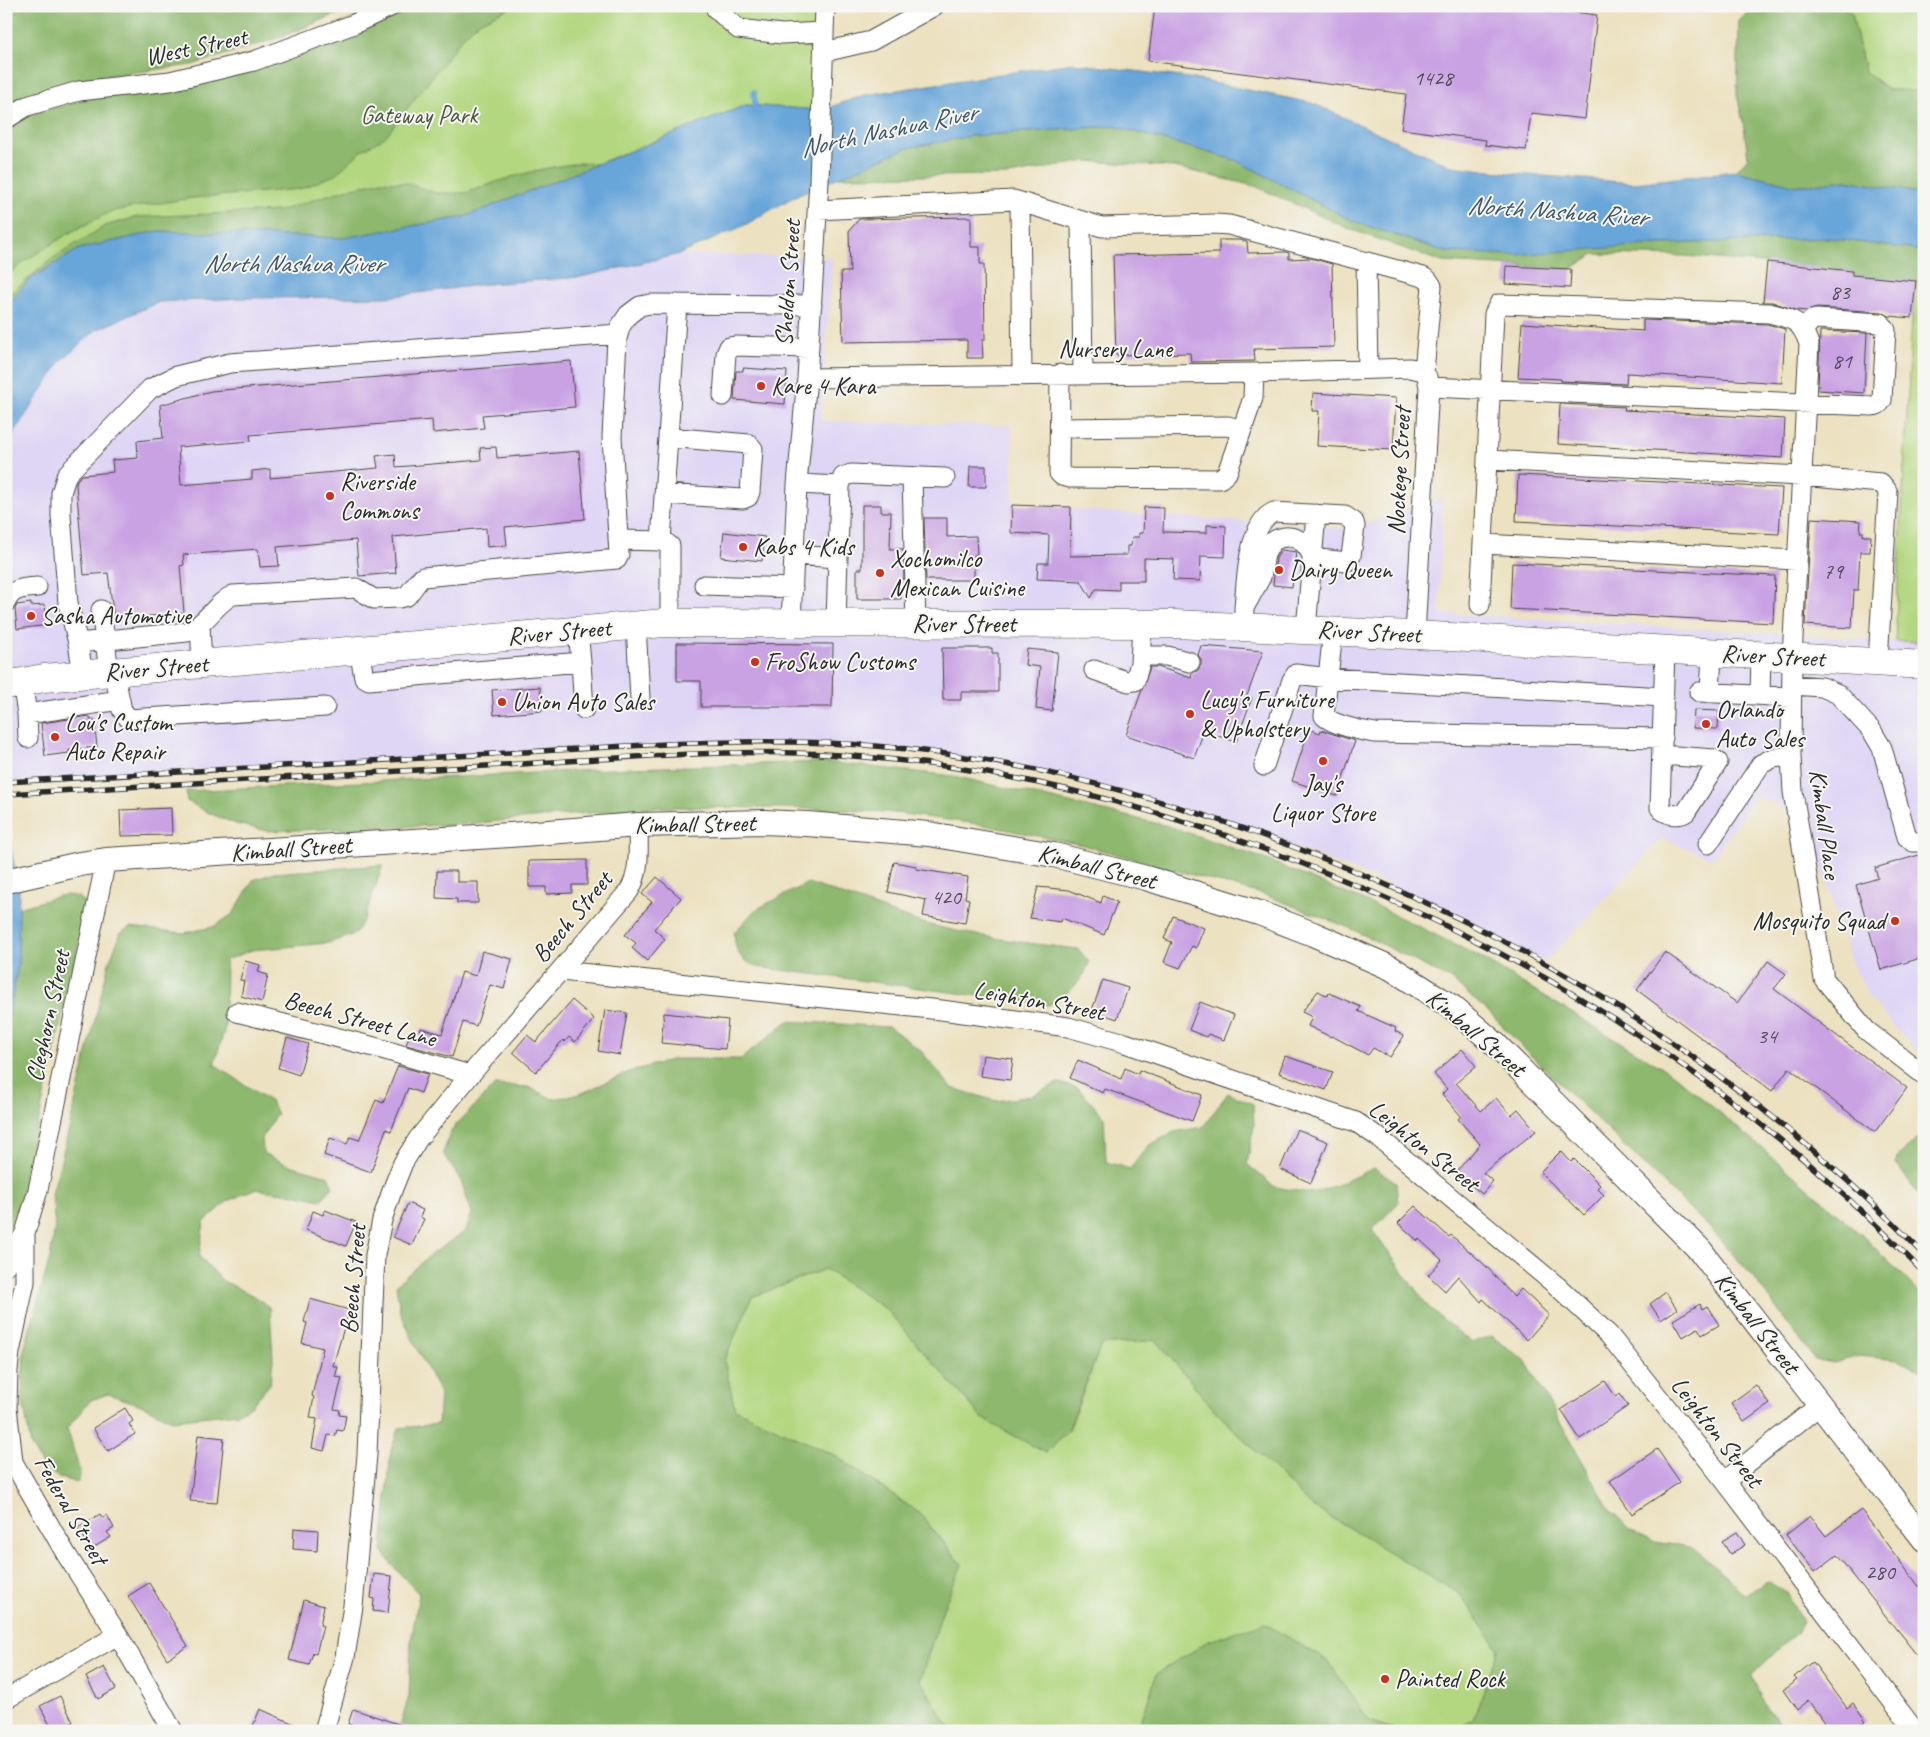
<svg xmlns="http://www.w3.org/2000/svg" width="1930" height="1737" font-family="Caveat,sans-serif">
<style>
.built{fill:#dfd5f5}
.green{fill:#b3d780;stroke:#6f8156}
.forest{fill:#8eb86e;stroke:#5c724c}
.water{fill:#68a5d9;stroke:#4a6882}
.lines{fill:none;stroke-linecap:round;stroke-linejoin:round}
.stream{stroke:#68a5d9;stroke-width:5.5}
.building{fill:#c9a2e3}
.minor-casing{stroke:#484641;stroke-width:21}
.major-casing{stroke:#484641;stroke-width:26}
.highway-casing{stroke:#484641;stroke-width:29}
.minor{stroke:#fff;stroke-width:19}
.major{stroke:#fff;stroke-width:24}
.highway{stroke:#fff;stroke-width:28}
.rail-casing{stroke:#2b2b2b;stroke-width:5.5}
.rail{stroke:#f6f6f2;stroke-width:4;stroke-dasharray:11;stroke-linecap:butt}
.poi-dot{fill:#c8321e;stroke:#f6f6f2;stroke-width:2}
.labels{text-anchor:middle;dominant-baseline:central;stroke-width:4;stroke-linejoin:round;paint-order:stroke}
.number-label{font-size:22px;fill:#524959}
.street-label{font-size:25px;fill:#2b2b2b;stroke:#f6f6f2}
.park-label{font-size:25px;fill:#4d5640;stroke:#f6f6f2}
.poi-label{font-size:25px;fill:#2b2b2b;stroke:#f6f6f2;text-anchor:start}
.water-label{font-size:26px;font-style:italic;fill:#405668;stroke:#f6f6f2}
</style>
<rect width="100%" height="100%" fill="#f6f6f2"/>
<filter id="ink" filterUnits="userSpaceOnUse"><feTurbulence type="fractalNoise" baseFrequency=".02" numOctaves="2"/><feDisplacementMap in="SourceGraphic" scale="10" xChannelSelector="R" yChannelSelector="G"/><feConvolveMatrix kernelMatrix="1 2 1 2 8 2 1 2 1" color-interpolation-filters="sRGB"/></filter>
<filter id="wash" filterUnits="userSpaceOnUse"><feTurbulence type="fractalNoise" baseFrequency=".0096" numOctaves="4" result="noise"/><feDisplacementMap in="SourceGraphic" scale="20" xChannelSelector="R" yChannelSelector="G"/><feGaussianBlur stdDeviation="1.12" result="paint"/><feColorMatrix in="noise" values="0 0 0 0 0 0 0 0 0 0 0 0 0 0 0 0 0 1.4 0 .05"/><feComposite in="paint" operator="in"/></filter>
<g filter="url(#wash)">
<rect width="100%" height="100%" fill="#ece1c0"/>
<path class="built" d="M1924 251V1056L1913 1048 1870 999 1851 961 1807 819 1757 795 1712 859 1662 838 1545 962 1454 915 1391 885 1316 855 1200 814 1080 780 958 756 898 749 838 744 777 742 659 744 6 782V445L61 361 96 330 159 302 245 298 386 297 487 284 581 277 680 254 832 258 821 421 1012 426 1013 505 1349 529 1443 498 1439 613 1895 641Z"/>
<path class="green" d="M392 6H825L821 110 746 105 464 217 31 278 6 306V119L27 106 170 81Z
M1841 6H1924V91L1889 90 1865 72 1852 14Z
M1916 281 1924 284V642L1895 641 1912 318Z
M825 1269 886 1309 983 1419 1069 1430 1101 1345 1156 1340 1218 1414 1312 1506 1460 1594 1499 1649 1473 1720 1452 1731H1397L1368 1720 1328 1661 1157 1673 1138 1731H951L920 1680 944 1606 962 1564 919 1513 836 1456 735 1410 724 1360 752 1297Z"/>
<path class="forest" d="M6 6H357L278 38 192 65 89 78 32 92 6 108Z
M414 6H513L479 22 463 37 385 137 361 151 335 175 300 189 193 198 134 207 110 212 71 232 25 261 6 277V133L29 115 89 99 297 55Z
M1841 6 1852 14 1865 72 1889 90 1924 91V194L1846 180 1797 186 1736 171 1748 158 1744 126 1737 95 1739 21 1749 11Z
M1114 126 1235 160 1353 221 1445 252 1829 238 1924 251V284L1916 281 1852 275V271L1684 256 1594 254 1571 269 1442 262 1347 228 1255 186 1174 167 1086 161 1009 175 838 177 907 148 971 136Z
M579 163 598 164 464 217 343 238 158 231 79 249 31 278 6 306V297L53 258 105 226 137 217 279 211 334 193 381 181 406 183 436 193H465L511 177 547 168Z
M824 762 954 776 1168 826 1262 858 1383 909 1478 956 1674 1075 1756 1143 1865 1238 1924 1297V1371L1898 1360 1859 1356 1834 1363 1815 1360 1753 1277 1709 1227 1527 1052 1489 1012 1450 979 1350 928 1262 894 1083 845 978 824 887 812 788 808 658 807 454 825 268 831 236 824 209 813 187 801 186 791 631 768Z
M383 865 364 919 355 934 328 943 252 950 226 960 225 1028 214 1064 271 1102 277 1114 262 1137 263 1153 286 1164 328 1176 333 1187 321 1200 298 1195 254 1189 228 1201 204 1222 199 1256 223 1281 256 1297 270 1308 273 1360 270 1384 251 1406 238 1413 172 1420 141 1405 108 1394 91 1400 67 1428 80 1472 78 1482 59 1478 42 1465 31 1446 22 1395 24 1350 50 1258 55 1227 52 1194 63 1153 109 962 121 933 130 927 184 933 213 927 233 914 253 880 274 873Z
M808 883C844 895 880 909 916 921 969 936 1024 943 1078 949L1089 962C1084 982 1066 994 1049 1005L758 967C738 958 736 954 734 933L755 910Z
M67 895 78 897 85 903V915L22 1195 6 1234V1029L18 966 19 908 59 896Z
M788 1021 889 1027 920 1050 952 1088 996 1101 1031 1096 1058 1083 1078 1088 1104 1117 1106 1162 1130 1169 1148 1146 1174 1132 1203 1127 1228 1093 1253 1104 1254 1125 1247 1164 1274 1187 1312 1193 1337 1185 1374 1168 1396 1182 1398 1203 1372 1230 1430 1309 1472 1343 1491 1336 1525 1360 1609 1508 1630 1530 1655 1542 1695 1548 1744 1594 1768 1582 1786 1592 1802 1622 1796 1633 1752 1676 1759 1694 1783 1731H1452L1473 1720 1499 1649 1460 1594 1312 1506 1218 1414 1156 1340 1101 1345 1068 1430 1046 1453 983 1419 886 1309 825 1269 752 1297 724 1360 735 1409 836 1456 919 1513 962 1565 944 1606 920 1680 951 1731H399L409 1696 411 1641 419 1594 392 1565 382 1550 391 1450 399 1428 438 1424 440 1393 415 1345 400 1311 396 1285 430 1255 466 1231 472 1213 461 1181 443 1153 452 1129 495 1085 528 1087 553 1099 580 1094 629 1072 674 1059H741Z
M1924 1134V1201L1896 1164 1897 1157Z
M1264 1623 1328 1661 1368 1720 1397 1731H1138L1157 1673 1209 1641Z"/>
<path class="water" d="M1073 63 1189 78 1312 103 1451 166 1517 174 1635 183 1736 171 1797 186 1846 180 1924 194V251L1829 238 1661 244 1514 255 1446 252 1353 221 1235 160 1114 126 971 136 907 148 799 194 743 226 680 254 581 277 487 284 386 297 245 298 159 302 96 330 61 361 6 445V306L31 278 79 249 158 231 343 238 464 217 746 105 821 110 865 95Z
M6 825 19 887 18 966 6 1029Z"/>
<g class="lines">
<path class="stream" d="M754 92 755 105"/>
</g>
<g id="blocks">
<path class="building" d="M1155 6H1550L1549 9 1597 15 1585 119 1531 113 1526 150 1485 145 1486 140 1401 129 1406 94 1148 61Z
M971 217V247H980V264H984L985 340H982L983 358H967V340L843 342 841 272H850L849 231 859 219Z
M1219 240H1240L1247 242 1248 253 1286 252 1289 253V259L1311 258 1332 264 1334 347 1254 349 1255 361 1191 362 1190 353 1116 355 1113 255 1219 253Z
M1767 262 1852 271V275L1916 281 1912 318 1889 316 1882 312 1817 308 1807 311 1796 310 1772 302H1763Z
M1506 266 1571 269 1570 288 1505 284Z
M1643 320 1767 324 1785 329 1782 383 1627 373 1626 384 1561 381V379L1518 377 1522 323 1643 331Z
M1820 331 1867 333 1864 393 1818 390Z
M571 361 575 407 482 415 484 428 433 433 432 420 250 435 251 441 178 447 181 485 252 479V471L270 469V478L378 468 376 456 395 454 396 467 481 460 480 448 496 447 497 458 579 451 585 519 505 527 507 545 487 547 486 528 393 537 396 573 359 576 356 540 277 547 279 566 260 567 258 549 183 555 184 565 180 566 184 613 114 619 108 573 84 575 76 484 77 480 82 475 113 472 112 460 138 458 137 441 163 438 160 405 211 391Z
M743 368 787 371 785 404 734 400 736 371H743Z
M1313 393 1396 398 1393 450 1317 446 1319 411H1312Z
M1560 404 1625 407 1624 410 1785 419 1783 458 1558 444Z
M970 466H986V487H969Z
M1518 475 1782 488 1779 534 1516 521Z
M862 505H881V512H891L890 549H903L904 579H901V599H857V569H862Z
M1012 505 1071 507 1070 556 1127 555V546H1131L1132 537H1139V533H1143L1144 507 1164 508 1163 532 1207 533V525L1226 526 1225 557 1201 556 1200 581 1173 580 1174 559 1144 558V581H1119V590L1096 589 1091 598 1081 581 1037 579 1038 563H1048L1049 535 1011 533Z
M924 518H947V537L976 536 977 555H974V580H926Z
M1811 518 1861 521 1860 532H1863V536H1871L1870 552H1860L1858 590H1854L1852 628 1805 625Z
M724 532 765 537 762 561 721 557Z
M1281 550 1296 552 1292 587 1273 585 1276 558Z
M1512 563 1775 576 1773 623 1510 609Z
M31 603V606L45 605 48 625 17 629 15 609 17 605Z
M677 643 833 644 832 707H701V681H677Z
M1201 646 1263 651 1247 696 1252 698 1236 742 1204 731 1194 758 1126 735 1150 667H1158L1191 678 1192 673 1198 670 1201 665V660L1198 655Z
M942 648H992V653H998V692H961V700H943Z
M1027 649 1058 652 1052 711 1036 709 1040 667 1025 665Z
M540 687 542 711 494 715 492 690Z
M1694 710 1719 711 1718 729 1693 728Z
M90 716V720L94 719 97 747 69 750V753L45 756 41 723Z
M1309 729 1320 733 1321 730 1355 741 1337 796 1292 781Z
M171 808 172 835 121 836 120 810Z
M1919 855 1924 871V957L1881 970 1856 885 1878 878 1875 868Z
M587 860V885H572V893L546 894V887H529V861Z
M894 862 916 866V869L968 877 965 898 969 899 965 923 923 916 926 900 888 892Z
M437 871H457V882H478V903H457V899L436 898Z
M657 877 681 898 654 929 665 939 647 961 632 948 636 943 625 935 652 902 642 894Z
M1038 887 1069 890 1101 903 1103 896 1117 902 1104 935 1062 918 1061 922 1030 918Z
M1173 916 1204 928 1196 948 1192 946 1180 968 1164 962 1172 942 1164 939Z
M482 951 512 959 504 989 490 985 476 1026 463 1022 452 1057 406 1045 410 1034 418 1036 421 1028 442 1034 462 972 476 976Z
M1665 952 1737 1003 1768 961 1786 974 1774 989 1907 1088 1875 1132 1789 1068 1772 1091 1637 990Z
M245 961 260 965 258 972 268 975 262 1002 241 996 244 981 240 980Z
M1103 980 1128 988 1117 1019 1092 1010Z
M1318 991 1328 996 1329 993 1361 1007 1358 1011 1396 1028 1395 1031 1404 1036 1390 1057 1373 1048 1368 1055 1332 1036 1331 1037 1308 1026 1312 1017 1302 1012Z
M572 1000 594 1019 575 1042 569 1037 565 1042 563 1040 536 1072 513 1052 527 1035 536 1042Z
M1200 1002 1234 1015 1224 1040 1208 1034 1206 1037 1189 1030Z
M605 1010 627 1013 620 1055 598 1051Z
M664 1013 728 1020 725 1049 661 1043Z
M287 1038 308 1044 299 1075 278 1068Z
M1462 1049 1476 1066 1456 1083 1481 1111 1496 1098 1511 1115 1518 1109 1536 1131 1483 1173 1493 1181 1482 1194 1456 1172 1480 1144 1458 1119 1461 1116 1442 1094 1447 1089 1434 1074Z
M983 1055 1013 1059 1010 1080 980 1076Z
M1285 1056 1333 1072 1326 1090 1279 1073Z
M1078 1060 1121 1079 1125 1068 1138 1074 1139 1070 1202 1095 1192 1121 1105 1089 1103 1093 1070 1078Z
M398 1066 428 1074 421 1093 408 1088 391 1131 386 1129 371 1172 324 1155 330 1138 347 1144 350 1137 359 1140 376 1100 383 1103Z
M1297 1129 1328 1142 1311 1183 1280 1169Z
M1561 1151 1571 1162 1574 1159 1600 1185 1597 1188 1604 1195 1584 1215 1540 1172Z
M408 1203 423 1210 420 1217 424 1219 412 1245 393 1237Z
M1415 1206 1449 1237 1451 1235 1487 1267 1514 1297 1521 1289 1549 1315 1527 1340 1483 1299 1481 1302 1458 1276 1445 1291 1428 1275 1442 1260 1419 1239 1418 1241 1398 1223Z
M325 1210 356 1222 346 1246 306 1230 313 1211 323 1215Z
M1666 1292 1677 1309 1661 1320 1650 1304Z
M310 1299 349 1310 333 1366 338 1367 335 1377 342 1378 334 1409 340 1410 339 1415 346 1416 343 1431 337 1430 335 1436 328 1435 324 1451 312 1448 317 1419 310 1418 314 1397 312 1396 323 1348 302 1343 307 1323 304 1322Z
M1700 1304 1702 1309 1707 1306 1719 1325 1702 1335 1698 1328 1683 1337 1673 1320Z
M1605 1381 1616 1397 1620 1394 1628 1406 1580 1439 1561 1410Z
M1756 1385 1770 1404 1744 1422 1731 1403Z
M125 1408 133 1421 129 1424 135 1434 108 1451 93 1428Z
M198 1435 224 1438 217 1503 190 1501Z
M1657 1449 1680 1482 1632 1514 1610 1481Z
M1861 1510 1924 1593V1664L1837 1555 1815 1572 1786 1535 1810 1516 1826 1536Z
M100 1514 103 1518 107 1515 114 1528 107 1532 111 1537 91 1549 78 1528Z
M294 1528 318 1530 317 1551 293 1549Z
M1737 1532 1745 1545 1730 1554 1722 1541Z
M374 1574 392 1576 388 1613 373 1611 374 1599 371 1598Z
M149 1583 188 1646 167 1659 128 1596Z
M304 1600 324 1606 320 1625 323 1626 316 1654 313 1653 309 1665 289 1660Z
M1813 1662 1847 1708 1853 1703 1866 1721 1853 1731H1831L1809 1700 1797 1710 1783 1690 1797 1680 1794 1677Z
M104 1667 116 1689 98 1699 86 1677Z
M60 1696 73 1722 60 1729 58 1725 52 1729 40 1706Z
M260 1709 310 1731H251Z
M353 1709 410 1728V1731H370L348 1724Z"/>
</g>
</g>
<g filter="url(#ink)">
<use href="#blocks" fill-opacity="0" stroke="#484641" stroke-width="1"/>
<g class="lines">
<g class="minor-casing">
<path id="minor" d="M716 6V9L738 29 782 34 824 32
M824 52 871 41 934 6
M6 119 27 106 79 91 170 81 254 61 354 24 392 6
M1020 202 1022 374
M818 210 1014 200 1102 227 1215 224 1229 225 1423 277 1428 280 1432 286 1424 371
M1081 222 1083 374
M1366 262 1368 369
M1060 374 1059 473 1062 476 1070 478 1220 479 1227 473 1253 398 1254 373
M807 378 1254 373 1410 368 1424 371
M1429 387 1872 406C1877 406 1879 405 1882 400L1886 330 1881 323 1816 319 1812 320 1804 329
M723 396 726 354 729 347 735 346 809 348
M1060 428 1228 426 1242 430
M1487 460 1801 476 1881 483 1886 489 1888 493 1878 661
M912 477 916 624
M797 484 840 486 836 624
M840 486 843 477 851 474 945 478
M664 494 743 499 748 497 750 492 753 449 749 444 668 437
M618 540 664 541 670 546V623
M661 541 677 304
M1483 544 1796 560
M794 555 838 558
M704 585 793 588
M6 602C12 588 23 588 37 587
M1480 605 1494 314 1499 304 1769 313C1793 319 1801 320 1809 344L1792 657 1791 756 1793 792 1824 979 1866 1030 1924 1075
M101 610 109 672
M791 623 797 484 807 378 819 181 825 6
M200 624 202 664
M636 625 640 698
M1243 626C1245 600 1245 523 1274 512L1345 516 1354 522 1355 526 1351 556 1346 562 1313 558C1306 539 1289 531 1272 542L1265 554 1261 577 1244 608
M1306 629 1316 514
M1333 631 1324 716C1333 725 1362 731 1375 733L1663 738
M1415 635 1429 387 1427 377
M78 643 187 632C206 625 215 603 233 595L356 588 374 599 399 598 407 596 419 580 423 577 617 559 619 554 612 437 617 339 620 327 628 315 640 306 650 304 812 305
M359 650 364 677 369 680 581 662 578 630
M1141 656H1167L1190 662
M581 662 584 709
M1094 670 1129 682 1135 681 1140 663 1142 624
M114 672 122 710 129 719 325 707
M83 674 78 643 68 603 61 515V493L67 474 150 389 176 376 230 363 618 334
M22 682 27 714 120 700
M1792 685 1822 687 1838 694 1872 731 1882 748 1907 837 1913 842H1924
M1699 692 1791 697
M1710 693 1712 652
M1760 695 1761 655
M27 714 28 738
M1662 755 1714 759 1718 762 1686 812C1679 817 1665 815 1660 808L1665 650
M1264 766 1292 680 1296 674 1328 678 1664 697
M1708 844 1761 764 1773 758 1791 756
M561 971 941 1010 1068 1027 1125 1043 1356 1122 1378 1137 1557 1286 1609 1335 1725 1481 1915 1731
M237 1012 378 1048 470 1075
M25 1233V1282L10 1352 8 1370 7 1407 13 1462 66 1554 118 1635 173 1731
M6 1265 25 1233 38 1190 106 860
M1725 1481 1820 1405
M6 1699 118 1635
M324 1731 345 1657 353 1606 367 1455 375 1255 382 1220 393 1188 403 1163 418 1139 470 1075 629 891C641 872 638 847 638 825"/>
</g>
<g class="major-casing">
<path id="major" d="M6 881 80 864 106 860 510 835 638 825 764 822 807 824 929 834 1054 855 1146 878 1259 913 1313 934 1391 968 1452 1007 1494 1043 1700 1250 1924 1539"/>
</g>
<g class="highway-casing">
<path id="highway" d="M6 685 44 678 664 623 1174 624 1433 636 1924 665"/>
</g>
<use href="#minor" class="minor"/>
<use href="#major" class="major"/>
<use href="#highway" class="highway"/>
<g class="rail-casing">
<path id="rail" d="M6 782C168 772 330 763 492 754 615 747 740 736 864 745 998 755 1130 788 1256 833 1515 926 1731 1058 1924 1254
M6 794C172 784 337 775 503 765 623 758 744 746 865 757 999 768 1132 801 1258 847 1514 939 1735 1076 1924 1273"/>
</g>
<use href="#rail" class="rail"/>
</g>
</g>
<g class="poi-dot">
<circle cx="761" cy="386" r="5"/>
<circle cx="330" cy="496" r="5"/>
<circle cx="743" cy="547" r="5"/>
<circle cx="1279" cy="570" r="5"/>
<circle cx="880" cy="573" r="5"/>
<circle cx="31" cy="616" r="5"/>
<circle cx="755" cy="662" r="5"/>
<circle cx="502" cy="702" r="5"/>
<circle cx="1190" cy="714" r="5"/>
<circle cx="1706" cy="724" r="5"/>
<circle cx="55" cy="737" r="5"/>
<circle cx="1323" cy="761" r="5"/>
<circle cx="1895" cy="921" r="5"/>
<circle cx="1385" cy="1679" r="5"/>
</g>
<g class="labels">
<g class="number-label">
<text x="1433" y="78">1428</text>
<text x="1840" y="292">83</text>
<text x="1842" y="361">81</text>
<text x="1833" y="571">79</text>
<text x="946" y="897">420</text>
<text x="1767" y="1036">34</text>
<text x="1880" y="1572">280</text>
</g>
<g class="street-label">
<text transform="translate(196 47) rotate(-12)">West Street</text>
<text transform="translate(788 283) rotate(-86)">Sheldon Street</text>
<text x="1115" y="349">Nursery Lane</text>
<text transform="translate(1399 471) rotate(-87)">Nockege Street</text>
<text x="964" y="624">River Street</text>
<text transform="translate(559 632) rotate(-5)">River Street</text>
<text transform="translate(1369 632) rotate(3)">River Street</text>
<text transform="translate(1773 656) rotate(3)">River Street</text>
<text transform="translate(156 668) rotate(-5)">River Street</text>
<text transform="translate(695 824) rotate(-1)">Kimball Street</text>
<text transform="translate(1825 824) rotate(82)">Kimball Place</text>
<text transform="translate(291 849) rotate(-4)">Kimball Street</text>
<text transform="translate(1097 867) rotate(14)">Kimball Street</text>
<text transform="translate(572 917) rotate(-50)">Beech Street</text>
<text transform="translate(1039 1001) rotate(10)">Leighton Street</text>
<text transform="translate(48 1016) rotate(-78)">Cleghorn Street</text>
<text transform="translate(360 1019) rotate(15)">Beech Street Lane</text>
<text transform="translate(1476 1033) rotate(40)">Kimball Street</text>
<text transform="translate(1424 1146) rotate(38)">Leighton Street</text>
<text transform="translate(353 1279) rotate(-85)">Beech Street</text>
<text transform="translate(1757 1323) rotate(52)">Kimball Street</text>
<text transform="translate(1717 1432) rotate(52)">Leighton Street</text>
<text transform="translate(71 1510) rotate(60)">Federal Street</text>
</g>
<g class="park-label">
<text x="419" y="115">Gateway Park</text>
</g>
<g class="poi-label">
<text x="771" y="386">Kare 4 Kara</text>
<text x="340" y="482">Riverside<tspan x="340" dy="29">Commons</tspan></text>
<text x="753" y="547">Kabs 4 Kids</text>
<text x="890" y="559">Xochomilco<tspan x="890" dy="29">Mexican Cuisine</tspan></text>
<text x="1289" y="570">Dairy Queen</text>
<text x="41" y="616">Sasha Automotive</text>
<text x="765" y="662">FroShow Customs</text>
<text x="1200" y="700">Lucy's Furniture<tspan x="1200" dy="29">&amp; Upholstery</tspan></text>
<text x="512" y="702">Union Auto Sales</text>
<text x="1716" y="710">Orlando<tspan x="1716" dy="29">Auto Sales</tspan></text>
<text x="65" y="723">Lou's Custom<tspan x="65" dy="29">Auto Repair</tspan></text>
<text x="1323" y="784" text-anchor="middle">Jay's<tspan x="1323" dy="29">Liquor Store</tspan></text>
<text x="1885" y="921" text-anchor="end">Mosquito Squad</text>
<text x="1395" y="1679">Painted Rock</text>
</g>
<g class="water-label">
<text transform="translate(888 130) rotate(-12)">North Nashua River</text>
<text transform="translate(1557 211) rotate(4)">North Nashua River</text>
<text x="293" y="263">North Nashua River</text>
</g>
</g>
<rect width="1930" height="1737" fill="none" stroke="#f6f6f2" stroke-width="25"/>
</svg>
